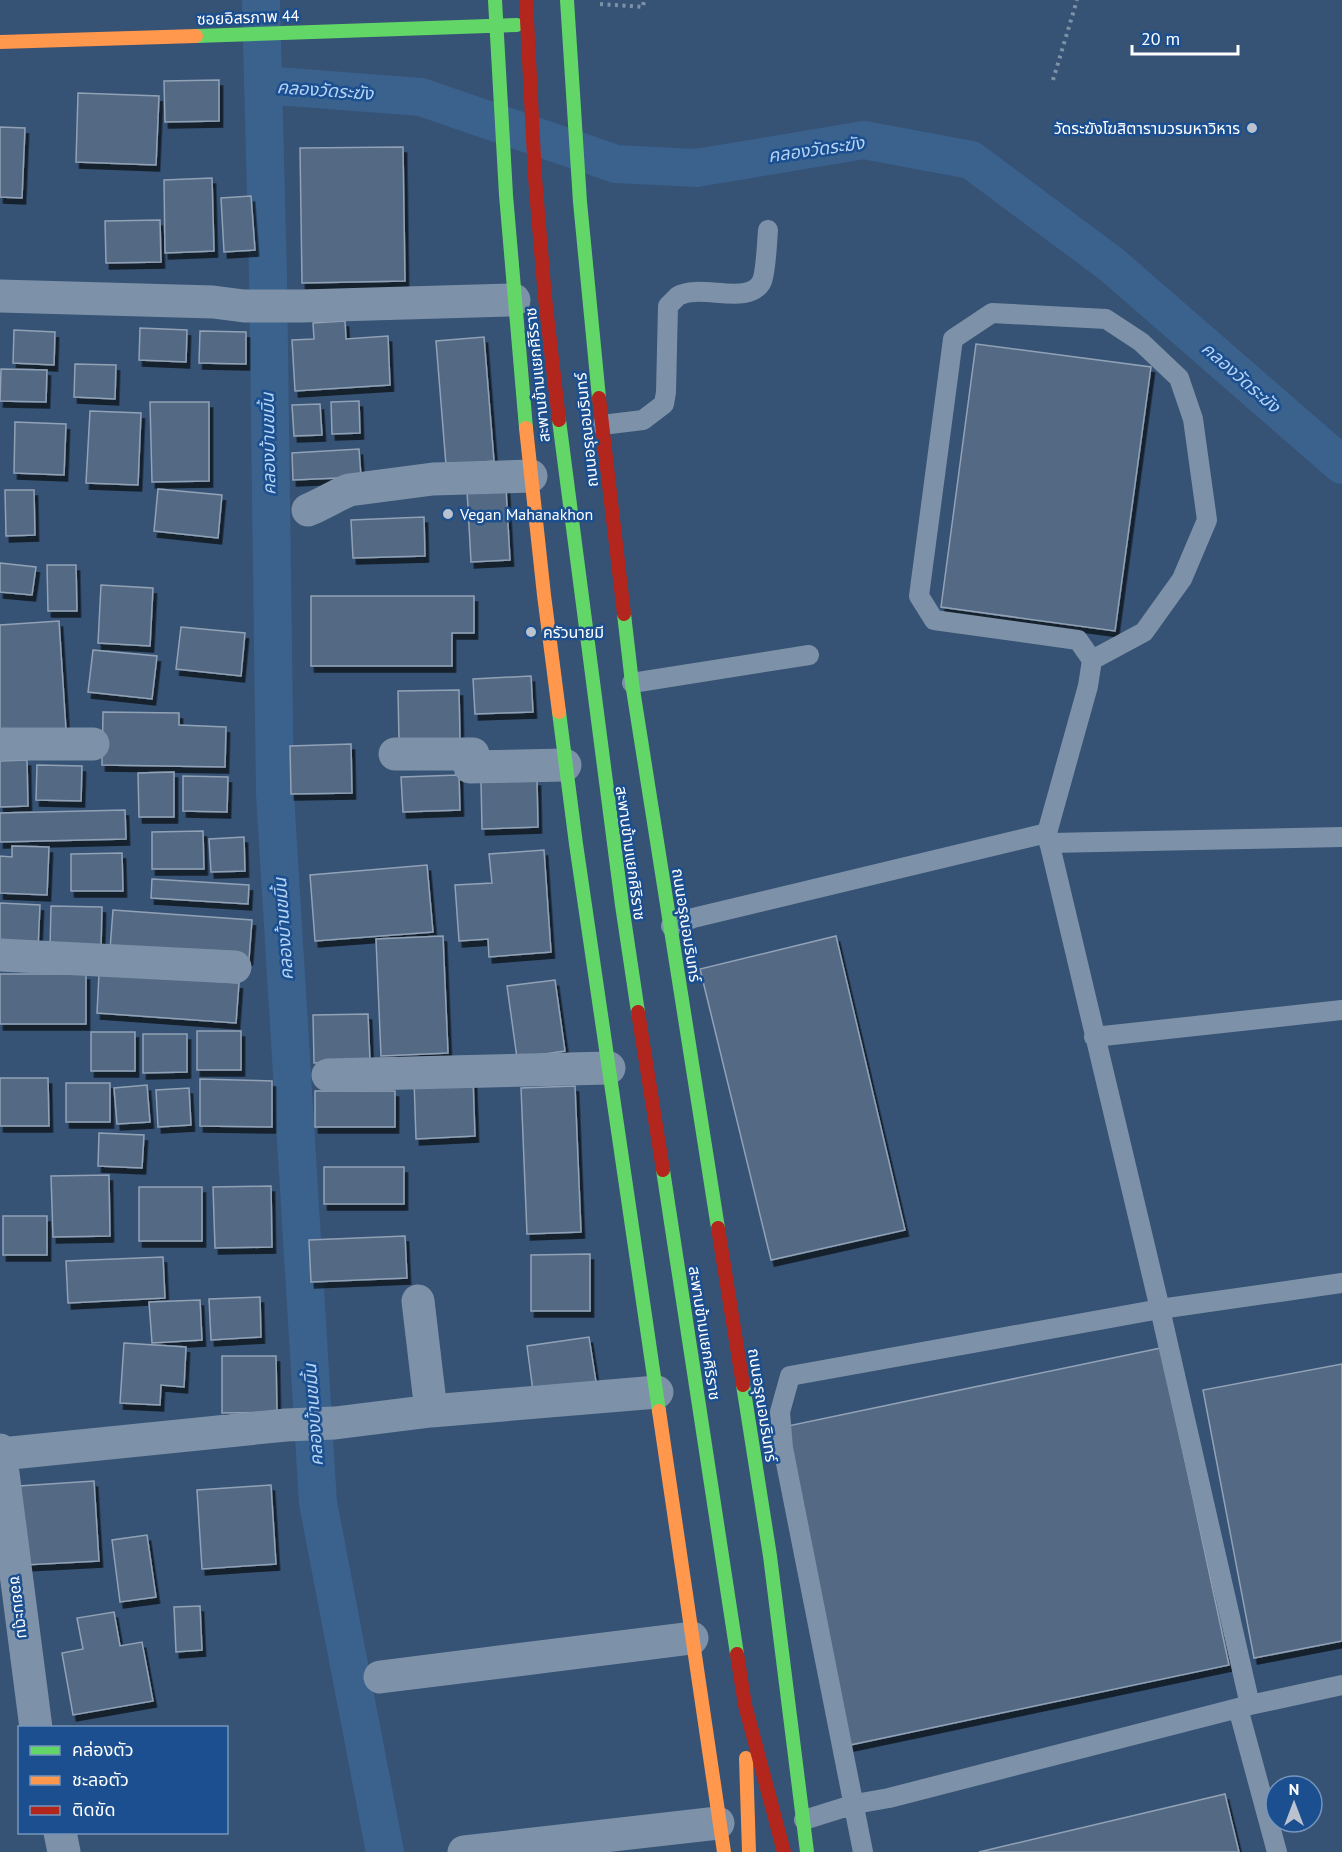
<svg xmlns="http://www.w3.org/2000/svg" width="1342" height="1852" font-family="'PT Sans','Noto Sans Thai',sans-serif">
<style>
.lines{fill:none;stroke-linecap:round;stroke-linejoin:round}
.canal{stroke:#3b618d;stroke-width:38}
.building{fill:#526984;stroke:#92a2b6;stroke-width:1.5;filter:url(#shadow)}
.path{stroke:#7d92a8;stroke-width:4;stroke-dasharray:3 4.5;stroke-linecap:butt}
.lane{stroke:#7d92a8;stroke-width:20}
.street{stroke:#7d92a8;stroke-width:33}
.fast{stroke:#63d668;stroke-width:14}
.slow{stroke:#ff974d;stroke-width:14}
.jam{stroke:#b3261e;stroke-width:14}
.jam-bridge{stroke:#b3261e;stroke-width:14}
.poi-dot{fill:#b9c2ce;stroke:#1b4f8f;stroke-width:2}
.labels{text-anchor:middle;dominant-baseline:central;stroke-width:5;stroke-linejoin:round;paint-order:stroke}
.street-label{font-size:16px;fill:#fff;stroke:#1b4f8f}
.poi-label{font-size:16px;fill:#fff;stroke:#1b4f8f;text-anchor:start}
.water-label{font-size:18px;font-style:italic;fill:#b5d3f5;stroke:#1b4f8f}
</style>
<defs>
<filter id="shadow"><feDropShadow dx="3.5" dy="6" stdDeviation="0" flood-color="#0009"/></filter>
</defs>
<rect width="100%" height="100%" fill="#365274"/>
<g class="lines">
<path class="canal" d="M261 0 268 276 275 794 318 1503 385 1852
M263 85 421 97 616 164 696 168 864 140 971 160 1112 265 1342 465"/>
</g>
<path class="building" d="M219 80V121L165 122 164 81Z
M78 93 159 96 156 165 76 162Z
M0 127 25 128 22 198 0 197Z
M403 147 405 281 302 283 300 148Z
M212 178 214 251 165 253 164 180Z
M251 196 255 250 224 252 221 198Z
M160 220 161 262 106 263 105 221Z
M345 321 346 339 388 336 390 385 295 391 292 340 314 339 313 323Z
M140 328 187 330 186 362 139 360Z
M14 330 55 332 54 365 13 363Z
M200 331 246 332V364L199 363Z
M484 337 494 461 446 465 436 341Z
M976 344 1151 367 1115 631 941 607Z
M75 364 116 365 115 399 74 397Z
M1 369 47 370 46 402 0 401Z
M359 401 360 433 332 434 331 402Z
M150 402H209V481L152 482Z
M320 404 322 435 294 436 292 405Z
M90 411 141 413 138 485 86 483Z
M15 422 66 424 64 475 14 473Z
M359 449 361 477 293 480 292 453Z
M506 488 510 560 471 562 467 490Z
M158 489 222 495 218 538 154 531Z
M5 490H34L35 535 6 536Z
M424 517 425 556 353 558 351 520Z
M0 563 36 567 32 595 0 592Z
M47 565H76L77 611H48Z
M101 585 153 588 150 646 98 643Z
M311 596H474V633H452V666H311Z
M59 621 66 730 0 734V625Z
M181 627 245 633 241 676 176 669Z
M93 650 157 656 152 699 88 692Z
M531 676 533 712 475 714 473 679Z
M459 690 460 739 399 740 398 691Z
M103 712 179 713V725L226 727 225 767 102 765Z
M351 744 352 793 291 794 290 746Z
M27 760 28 806 0 807V761Z
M37 765 82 766 81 801 36 800Z
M174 772V817H139L138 773Z
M459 775 460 810 403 812 401 777Z
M183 776 228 777 227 812 183 811Z
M537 780 538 827 482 829 481 782Z
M125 810 126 839 0 842V813Z
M203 831 204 869H152V832Z
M244 837 245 871 211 872 209 839Z
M12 846 49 847 47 895 0 893V856L12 857Z
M544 850 551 952 489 957 488 939 459 941 455 885 492 883 489 854Z
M122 853 123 891H71V854Z
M427 865 433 932 315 941 310 875Z
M152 879 249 885 248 904 151 898Z
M0 903 40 905 38 948 0 945Z
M51 906 102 907 101 948 50 947Z
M113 910 252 920 249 959 110 949Z
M443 936 448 1053 381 1056 376 939Z
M836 936 905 1230 771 1260 700 969Z
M99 973 239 983 236 1023 97 1013Z
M0 974H86V1024H0Z
M555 980 565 1051 517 1058 507 986Z
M368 1014 370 1061 314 1063 313 1015Z
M197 1031H241V1070H197Z
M91 1032H135V1071H91Z
M143 1034H187V1072L143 1073Z
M0 1078H48L49 1126H0Z
M473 1078 475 1136 416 1139 414 1080Z
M200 1079 272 1081V1127L200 1126Z
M66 1083H110V1122H66Z
M147 1085 150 1122 117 1124 114 1088Z
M575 1086 581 1232 527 1234 521 1088Z
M189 1088 191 1125 158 1127 156 1090Z
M315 1091H395V1127H315Z
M99 1133 144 1135 142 1168 98 1166Z
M324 1167H404V1204H324Z
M109 1175 110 1236 53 1237 51 1176Z
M271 1186 272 1247 215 1248 213 1187Z
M139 1187H202V1241H139Z
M3 1216H47V1255H3Z
M405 1236 407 1278 311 1282 309 1240Z
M590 1254V1311H531V1255Z
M163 1257 165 1298 68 1303 66 1261Z
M260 1297 261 1337 211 1340 209 1299Z
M200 1300 202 1340 152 1343 149 1302Z
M589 1337 596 1382 533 1391 527 1346Z
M124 1343 186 1347 184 1387 161 1385 160 1405 120 1403Z
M1161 1348 1229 1665 850 1745 783 1427Z
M222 1356H276L277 1412 222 1413Z
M1342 1364V1641L1254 1658 1203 1390Z
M94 1481 99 1561 24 1565 19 1486Z
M271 1485 276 1564 202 1569 197 1490Z
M147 1535 156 1597 120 1602 112 1540Z
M200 1606 202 1650 176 1652 174 1607Z
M114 1612 120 1646 142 1642 153 1701 73 1715 62 1653 83 1649 77 1618Z
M1225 1794 1239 1852H979Z"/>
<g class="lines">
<path class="path" d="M600 4 643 7 644 0
M1053 80 1077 0"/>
<path class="lane" d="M602 425 643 420 664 404 666 392 668 306C671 303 675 299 678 296 700 283 750 307 762 281 766 271 767 242 768 230
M1092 660 1144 632 1182 579 1207 520 1193 419 1179 378 1141 342 1106 319 992 313 953 339 919 596 934 620 1078 640 1092 660 1088 686 1047 833 1160 1309 1250 1705
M632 683 809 655
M1049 843 1342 837
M671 926 693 918 1047 833
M1094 1037 1342 1010
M1238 1708 1277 1852
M804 1820 855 1804 889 1798 1250 1705 1342 1685
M863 1852 783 1448 780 1412 790 1376 1160 1309 1342 1283"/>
<path class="street" d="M0 296 213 302 244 306H302L514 300
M308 510C323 504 335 496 349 490L433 479 531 476
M0 744H93
M395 754H473L470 767 565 765
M0 955 235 967
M328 1075 609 1068
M418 1301 431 1411
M0 1450 36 1728
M1 1454 286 1425 335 1423 431 1411 657 1392
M380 1677 692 1638
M60 1832 64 1852
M464 1852 718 1823"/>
<path class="fast" d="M495 0 506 195 526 428
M567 0 580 202 599 398
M196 36 517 25
M559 420 622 905 638 1012
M624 614 632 683 718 1228
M559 712 576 844 659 1411
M663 1170 737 1654
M743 1385 770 1556 807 1852"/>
<path class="slow" d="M0 42 196 36
M526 428 544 595 559 712
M659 1411 724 1852
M746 1758 749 1852"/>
<path class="jam" d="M535 177 545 298 559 420
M599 398 624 614
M638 1012 663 1170
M718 1228 743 1385
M737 1654 745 1705 784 1852"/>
<path class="jam-bridge" d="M526 0 535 177"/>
</g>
<g class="poi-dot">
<circle cx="1252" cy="128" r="6"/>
<circle cx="448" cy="514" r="6"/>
<circle cx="531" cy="632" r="6"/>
</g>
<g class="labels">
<g class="street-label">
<text transform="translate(248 17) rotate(-2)">ซอยอิสรภาพ 44</text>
<text transform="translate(537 375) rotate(-96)">สะพานข้ามแยกศิริราช</text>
<text transform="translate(586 430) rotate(-96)">ถนนอรุณอมรินทร์</text>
<text transform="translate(631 853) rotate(82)">สะพานข้ามแยกศิริราช</text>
<text transform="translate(687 925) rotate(81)">ถนนอรุณอมรินทร์</text>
<text transform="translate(705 1333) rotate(81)">สะพานข้ามแยกศิริราช</text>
<text transform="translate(763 1405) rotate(81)">ถนนอรุณอมรินทร์</text>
<text transform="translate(20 1607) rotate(83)">ซอยมะตูม</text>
</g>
<g class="poi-label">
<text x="1240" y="128" text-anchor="end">วัดระฆังโฆสิตารามวรมหาวิหาร</text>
<text x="460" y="514">Vegan Mahanakhon</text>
<text x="543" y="632">ครัวนายมี</text>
</g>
<g class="water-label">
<text transform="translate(325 90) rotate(4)">คลองวัดระฆัง</text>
<text transform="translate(816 149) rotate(-8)">คลองวัดระฆัง</text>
<text transform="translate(1241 377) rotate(41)">คลองวัดระฆัง</text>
<text transform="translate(268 444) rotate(-91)">คลองบ้านขมิ้น</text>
<text transform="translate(283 929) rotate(-94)">คลองบ้านขมิ้น</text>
<text transform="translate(313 1415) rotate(-94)">คลองบ้านขมิ้น</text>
</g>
</g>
<rect x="18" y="1726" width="210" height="108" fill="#1b4f8f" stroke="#7695bc" stroke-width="1.5"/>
<rect x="30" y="1746" width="30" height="9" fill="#63d668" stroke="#7695bc" stroke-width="1.5"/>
<text x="72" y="1756" font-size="18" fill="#ffffff">คล่องตัว</text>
<rect x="30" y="1776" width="30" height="9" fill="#ff974d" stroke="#7695bc" stroke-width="1.5"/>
<text x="72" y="1786" font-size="18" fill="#ffffff">ชะลอตัว</text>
<rect x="30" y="1806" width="30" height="9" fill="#b3261e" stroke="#7695bc" stroke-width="1.5"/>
<text x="72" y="1816" font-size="18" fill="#ffffff">ติดขัด</text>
<g transform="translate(1294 1804)"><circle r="28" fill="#1b4f8f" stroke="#7695bc" stroke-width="1.5"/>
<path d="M0-4.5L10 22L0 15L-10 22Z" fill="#b9c2ce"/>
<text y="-9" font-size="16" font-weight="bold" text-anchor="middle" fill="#ffffff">N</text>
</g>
<path d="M1132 45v9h106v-9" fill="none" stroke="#ffffff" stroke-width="3"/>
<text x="1141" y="45" font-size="18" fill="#ffffff" stroke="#1b4f8f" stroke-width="4.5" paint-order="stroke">20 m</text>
</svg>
